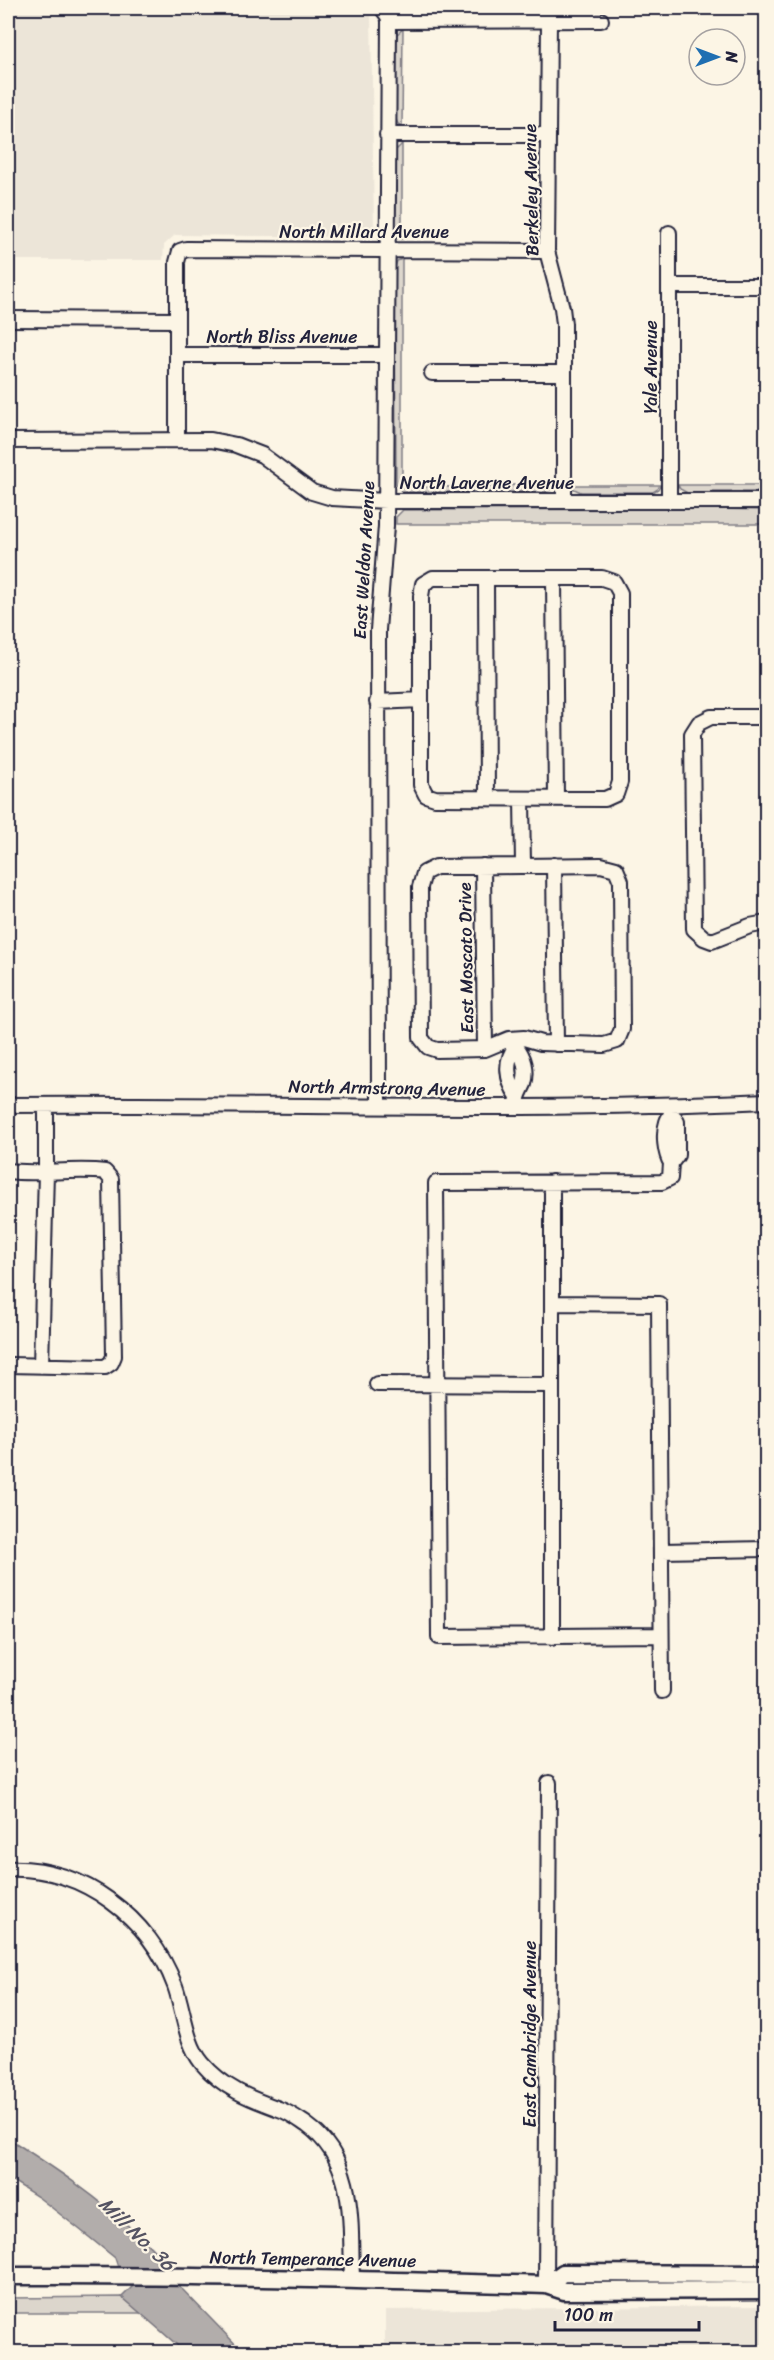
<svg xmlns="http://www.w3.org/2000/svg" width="774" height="2360" font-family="Sriracha,sans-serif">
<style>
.built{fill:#ece5d8}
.green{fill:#dcd6cc;stroke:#7f7c84;stroke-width:1.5}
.water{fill:#b2adab;stroke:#78757e;stroke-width:1.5}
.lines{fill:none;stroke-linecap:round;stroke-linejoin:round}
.minor-casing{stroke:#22223b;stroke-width:18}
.major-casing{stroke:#22223b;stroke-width:21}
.minor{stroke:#fcf5e5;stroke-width:14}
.major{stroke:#fcf5e5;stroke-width:16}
.labels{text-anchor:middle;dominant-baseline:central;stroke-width:4.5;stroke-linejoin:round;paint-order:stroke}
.street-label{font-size:18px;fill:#22223b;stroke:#fcf5e5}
.water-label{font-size:20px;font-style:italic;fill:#545362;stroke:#fcf5e5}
</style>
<rect width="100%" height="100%" fill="#fcf5e5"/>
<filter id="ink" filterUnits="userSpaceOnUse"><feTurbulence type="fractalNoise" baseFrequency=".0167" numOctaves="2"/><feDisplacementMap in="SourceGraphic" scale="12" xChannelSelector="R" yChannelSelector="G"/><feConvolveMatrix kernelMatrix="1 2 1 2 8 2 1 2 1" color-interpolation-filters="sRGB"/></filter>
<g filter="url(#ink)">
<path class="built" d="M8 8H371L374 234 368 237 175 235 164 245 163 260H8Z
M766 2306V2352H385V2310Z"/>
<path class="green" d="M403 29 402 126 398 124 396 119V35Z
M402 144V239L397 238 395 233V151Z
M402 259V487H511V485H554L552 489 545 492H402L396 485 395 267 397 261Z
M573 485H660L658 489 653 492H581L574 489Z
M678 485H766L759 492H713L705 496H693L680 489Z
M691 506H705L714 509 766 510V524H396V517L403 510 686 509Z
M122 2297 142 2313H8V2298Z"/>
<path class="water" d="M8 2138C53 2167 99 2197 138 2235 149 2245 159 2254 166 2267H118L115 2258 79 2229 38 2197 8 2178Z
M137 2282H171L183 2290 243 2352H181L177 2345 122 2297Z"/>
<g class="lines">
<g class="minor-casing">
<path id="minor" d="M389 21 601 20
M549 21 547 251 562 308 564 324V501
M387 135H548
M669 233V501
M669 286H766
M8 319 176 320
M177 355H386
M432 373H563
M177 440V262L180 251 186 249 547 251
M8 441 211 440 236 445 262 455 312 492 332 498 386 501H766
M486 578 487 798
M554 578 556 799
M377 702 421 700V596L423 584 433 578H602L614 582 620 593V782L616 794 605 799 435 798 426 795 421 785V700
M766 717H711L699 723 692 734 694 929 704 938 712 941 750 926 766 923
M522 799 523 865
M554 865 556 1044
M601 865 616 869 621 881 622 1029 617 1041 604 1045 541 1043 524 1038 509 1039 485 1049 437 1050 428 1047 421 1038 420 887 424 873 436 867Z
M483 866 485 1049
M517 1095C507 1081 504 1060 516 1047 524 1056 528 1070 524 1084 520 1093 517 1096 517 1107
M8 1105C260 1103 514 1113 766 1101
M379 1106 378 630 386 526 389 21 388 16 382 8
M671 1163C665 1153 663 1134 667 1122 669 1116 672 1115 672 1108
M8 1171C40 1175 73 1168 105 1172L111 1179 114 1356 111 1363 105 1367 8 1365
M553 1303 659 1304 662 1691
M41 1366 46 1172V1105
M377 1384 552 1385
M662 1551 766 1549
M661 1635 439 1637 436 1183 662 1182 670 1178 671 1163 677 1155V1122L672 1114
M552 1637V1182
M8 1869C83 1866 150 1918 175 1986 184 2011 185 2042 202 2063 223 2088 249 2098 279 2109 289 2112 298 2119 307 2125 357 2161 350 2224 352 2279
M546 2285 549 1783"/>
</g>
<g class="major-casing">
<path id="major" d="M8 2276C187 2275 367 2280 546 2285L564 2291 766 2290
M546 2285 563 2273 766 2274"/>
</g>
<use href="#minor" class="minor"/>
<use href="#major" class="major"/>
</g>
</g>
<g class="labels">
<g class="street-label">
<text transform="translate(531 190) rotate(-91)">Berkeley Avenue</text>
<text x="364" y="232">North Millard Avenue</text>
<text x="282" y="337">North Bliss Avenue</text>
<text transform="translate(651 367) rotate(-90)">Yale Avenue</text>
<text x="487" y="483">North Laverne Avenue</text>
<text transform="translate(364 560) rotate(-87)">East Weldon Avenue</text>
<text transform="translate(466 958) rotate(-91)">East Moscato Drive</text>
<text transform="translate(387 1088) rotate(1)">North Armstrong Avenue</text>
<text transform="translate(530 2034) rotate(-90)">East Cambridge Avenue</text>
<text transform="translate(313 2259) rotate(1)">North Temperance Avenue</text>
</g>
<g class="water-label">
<text transform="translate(137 2234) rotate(44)">Mill No. 36</text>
</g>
</g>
<rect width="774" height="2360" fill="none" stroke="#fcf5e5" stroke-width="30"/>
<rect x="15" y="15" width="744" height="2330" fill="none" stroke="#22223b" stroke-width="2" filter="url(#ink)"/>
<g transform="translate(717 57) rotate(90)"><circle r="28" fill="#fcf5e5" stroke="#a5a1a1" stroke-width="1.5"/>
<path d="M0-4.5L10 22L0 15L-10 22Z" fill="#1f6fb2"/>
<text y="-9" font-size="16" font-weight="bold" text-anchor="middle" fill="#22223b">N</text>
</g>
<path d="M555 2321v9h144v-9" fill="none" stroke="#22223b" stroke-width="3"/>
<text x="564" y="2321" font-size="18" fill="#22223b" stroke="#fcf5e5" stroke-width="4.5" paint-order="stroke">100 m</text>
</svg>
